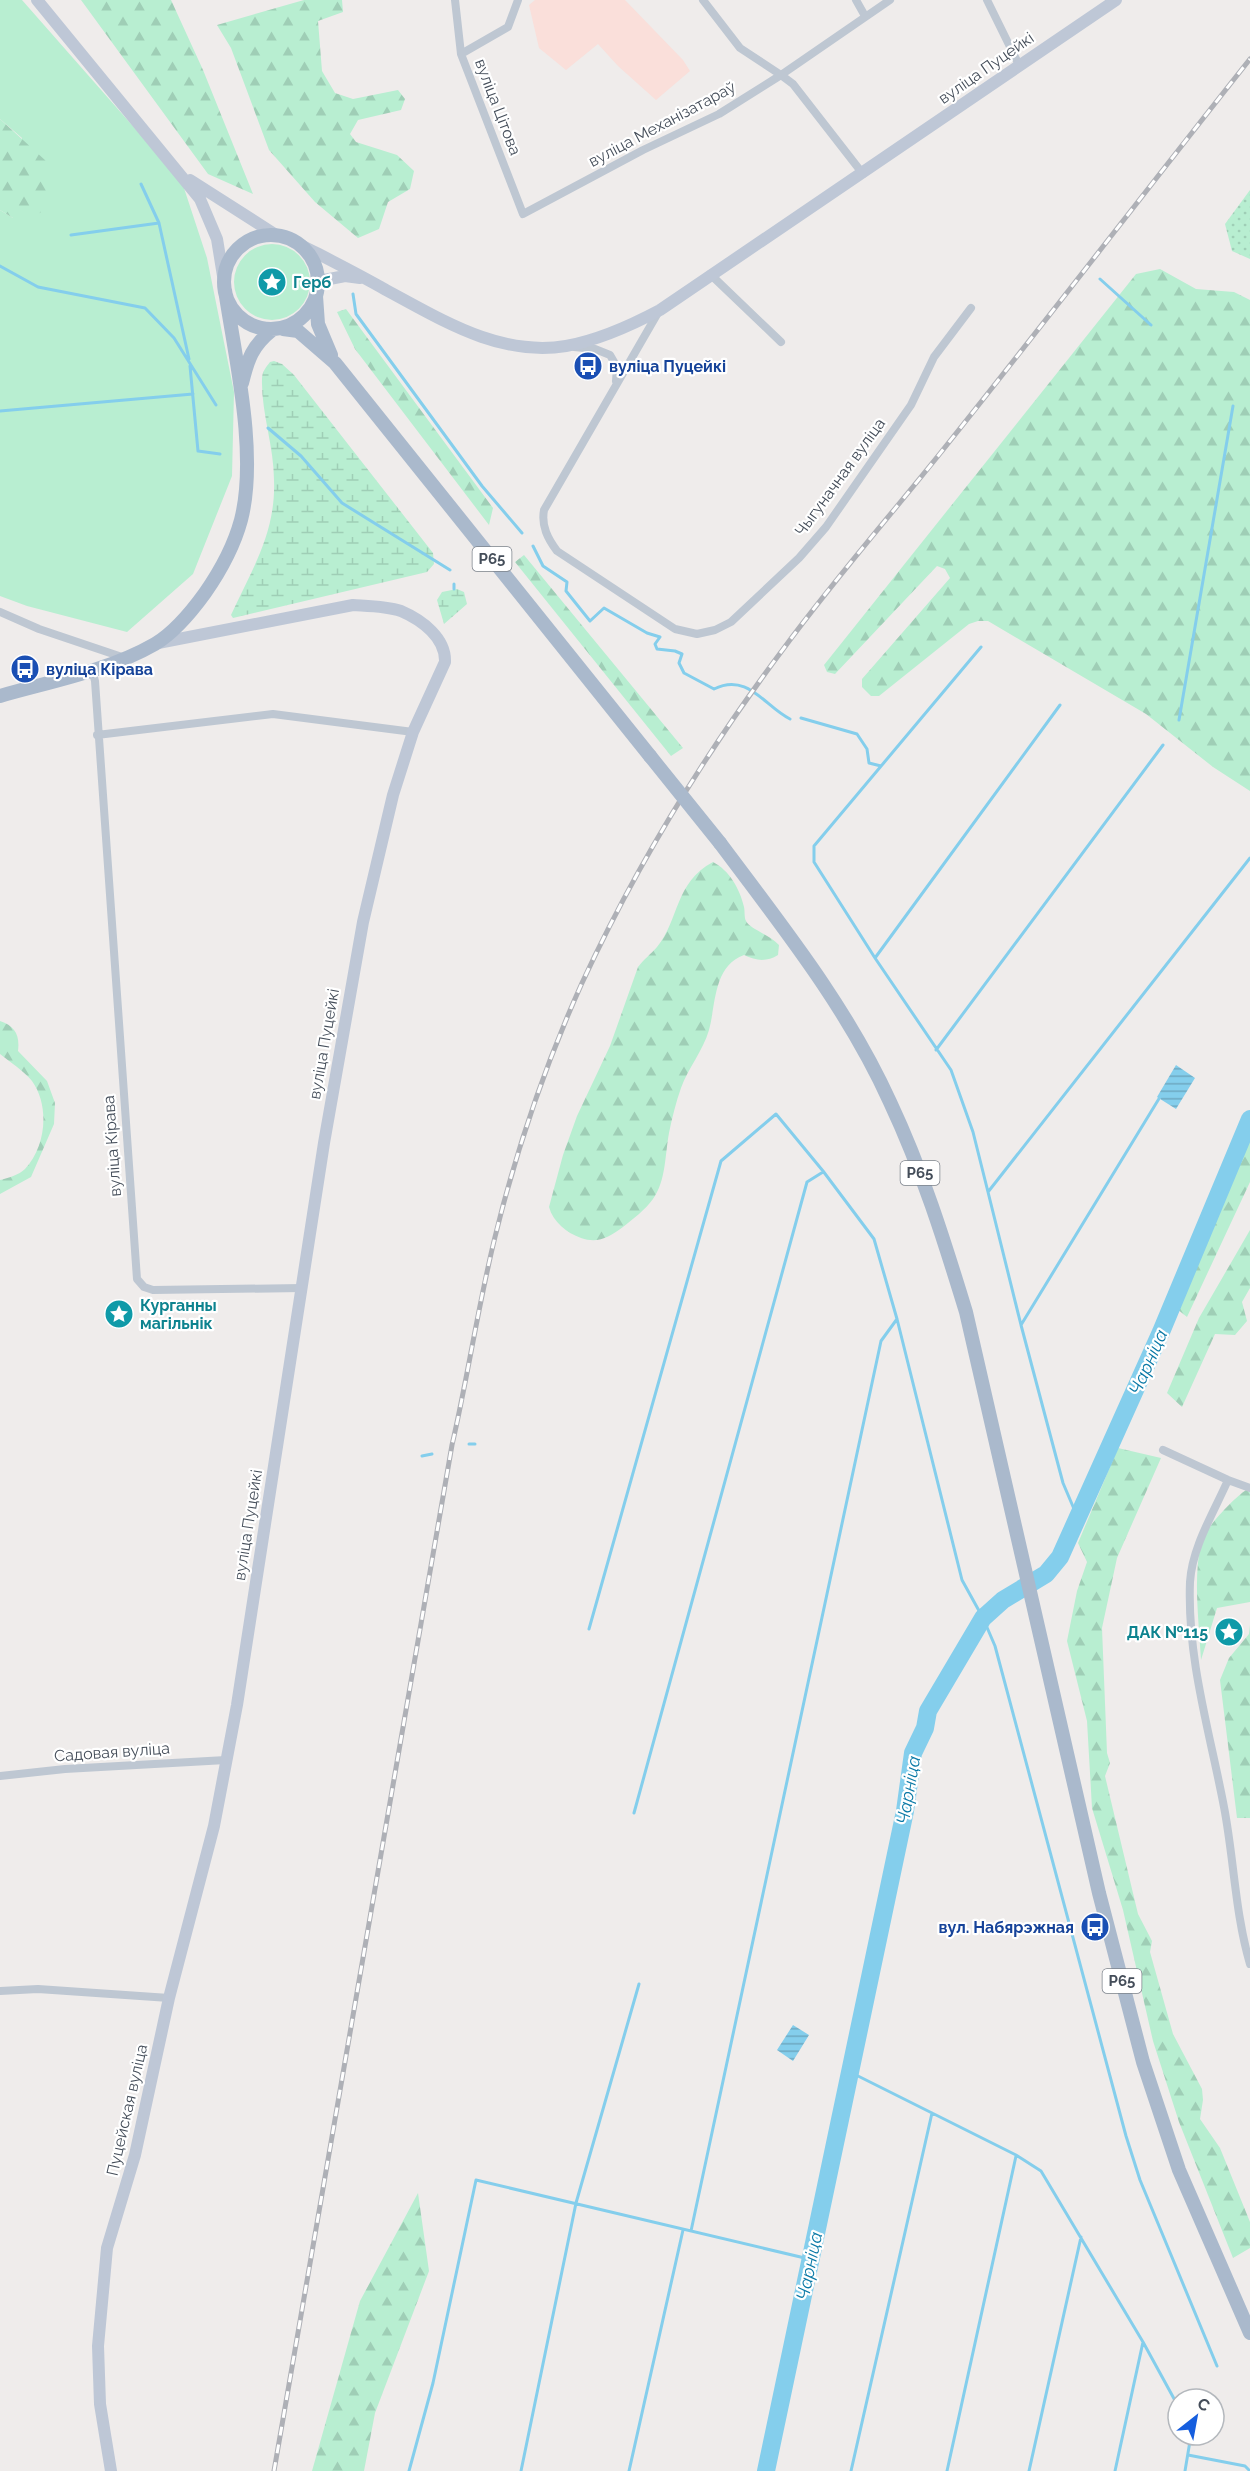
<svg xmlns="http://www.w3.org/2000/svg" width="1250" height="2471" font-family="Raleway,sans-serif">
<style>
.medical{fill:#fadfda}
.green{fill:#b8eed1}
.forest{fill:url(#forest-firs)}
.wetland{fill:url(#wetland-marsh)}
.park{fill:url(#park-dots)}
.water{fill:url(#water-rules)}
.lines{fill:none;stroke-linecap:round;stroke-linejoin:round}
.stream{stroke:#84ceec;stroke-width:3}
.river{stroke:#84ceec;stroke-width:18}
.street{stroke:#bec7d2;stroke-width:8}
.secondary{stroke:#bec7d6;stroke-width:12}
.primary{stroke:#aab9cc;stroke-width:14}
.rail-casing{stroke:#aeb0b6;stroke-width:5}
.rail{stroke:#fff;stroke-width:3;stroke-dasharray:9;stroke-linecap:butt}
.primary-bridge{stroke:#aab9cc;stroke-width:14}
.labels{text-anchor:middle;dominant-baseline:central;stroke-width:4.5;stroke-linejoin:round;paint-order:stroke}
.shield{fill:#fff;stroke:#7c828b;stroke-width:1.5}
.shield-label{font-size:15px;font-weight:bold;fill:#444d59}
.street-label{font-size:16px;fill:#444d59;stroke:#fff}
.culture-label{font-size:16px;font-weight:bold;fill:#0d838f;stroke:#fff;text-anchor:start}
.transit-label{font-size:16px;font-weight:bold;fill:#164399;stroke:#fff;text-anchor:start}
.water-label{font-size:18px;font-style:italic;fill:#0a79a6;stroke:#fff}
</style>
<defs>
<pattern id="forest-firs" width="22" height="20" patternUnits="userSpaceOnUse" patternTransform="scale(1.5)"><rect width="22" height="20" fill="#b8eed1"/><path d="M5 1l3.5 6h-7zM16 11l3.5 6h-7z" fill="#9fceb6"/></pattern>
<pattern id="wetland-marsh" width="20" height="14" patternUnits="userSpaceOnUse" patternTransform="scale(1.5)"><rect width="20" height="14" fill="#b8eed1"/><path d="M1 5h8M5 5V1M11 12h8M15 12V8" fill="none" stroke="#9fceb6"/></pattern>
<pattern id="park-dots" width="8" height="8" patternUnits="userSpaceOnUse" patternTransform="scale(1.5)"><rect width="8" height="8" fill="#b8eed1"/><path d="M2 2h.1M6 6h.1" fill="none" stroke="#9fceb6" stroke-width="1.8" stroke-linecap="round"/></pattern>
<pattern id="water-rules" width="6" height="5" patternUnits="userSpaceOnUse" patternTransform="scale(1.5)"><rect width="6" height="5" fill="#84ceec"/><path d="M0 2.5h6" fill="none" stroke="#6ea9c2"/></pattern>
</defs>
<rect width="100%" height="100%" fill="#efeceb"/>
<path class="medical" d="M535 0H625L683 60 690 71 656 100 618 66 598 44 566 70 539 48 529 5Z"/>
<path class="green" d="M0 0H22L182 182 207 258 234 392 232 476 193 574 127 632 27 606 0 596V210L13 218 22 138 0 119Z
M234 282a38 38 0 1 1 76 0a38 38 0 1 1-76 0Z"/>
<path class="forest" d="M81 0H171L203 70 253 194 208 174Z
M304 0H342L343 12 318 21 322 71 335 93 353 99 398 90 405 99 401 110 358 120 350 134 356 142 397 155 414 171 410 189 388 202 379 229 358 238 315 202 269 150 231 48 217 25Z
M0 119 46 161 52 185 51 206 28 220 13 218 0 210Z
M1160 269 1196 289 1234 292 1250 300V791L1213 767 1146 714 988 621H978L969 624 879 696H871L862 687V679L950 578 945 569 937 566 835 674 827 672 824 665 1136 274Z
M346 309 493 508 489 525 355 349 337 312Z
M524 555 683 748 671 756 515 562Z
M713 862C729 870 740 889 744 907 745 911 744 917 746 921 750 929 770 935 779 945L778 955C767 962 756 961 744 955 713 966 716 1005 709 1030 703 1051 688 1068 681 1088 676 1102 672 1118 669 1133 665 1154 666 1181 653 1199 645 1210 633 1219 623 1227 609 1237 598 1244 581 1238 567 1233 553 1222 549 1207L563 1155 577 1116 610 1046 638 967C644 959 651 954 657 947 680 919 674 883 713 862Z
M0 1021C15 1026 20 1035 18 1051L47 1081 55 1103 54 1124 31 1177 0 1194V1180C8 1178 19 1175 25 1169 46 1147 50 1106 32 1081 24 1071 10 1062 0 1054Z
M1250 1137V1182L1187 1317 1177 1309Z
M1250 1230V1288L1242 1302 1247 1321 1235 1335 1215 1334 1182 1407 1167 1393 1199 1318Z
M1118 1448 1161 1458 1117 1558 1102 1628 1107 1753 1110 1763 1105 1776 1138 1914 1152 1941 1150 1952 1173 2034 1202 2089 1203 2100 1200 2119 1220 2148 1250 2222V2248L1233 2258 1179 2122 1153 2041 1123 1910 1092 1808 1087 1721 1067 1641 1077 1591 1087 1562 1078 1543Z
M1246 1490 1250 1491V1602L1217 1608 1201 1660C1199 1622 1193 1579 1201 1543 1205 1528 1234 1498 1246 1490Z
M1250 1625V1818H1237L1220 1680 1229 1658 1249 1634Z
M418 2193 429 2271 375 2413 364 2471H312L360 2301Z"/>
<path class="wetland" d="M274 361 282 364 294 375 433 553 434 564 427 572 233 618 231 615C252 569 276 533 274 480 274 446 261 412 262 379 262 372 266 367 270 362Z
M457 589 464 592 467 604 444 624 437 600 442 592Z"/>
<path class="park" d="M1250 190V259L1232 251 1225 224Z"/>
<path class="water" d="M1176 1065 1195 1078 1176 1109 1157 1097Z
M793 2025 809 2035 793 2061 777 2050Z"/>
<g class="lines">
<path class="stream" d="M159 223 189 359
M71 235 159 223 141 184
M0 266 38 287 145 308 174 338 216 405
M1100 279 1151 325
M353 294 356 314 482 486 522 533
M190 366 198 451 220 454
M0 411 193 394
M268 428 301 456 342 503 450 570
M533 546 543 566 567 582 566 591 590 621 604 608 647 633 660 637 655 644 657 649 675 651 682 654 679 663 684 673 714 689C748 672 765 707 790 719
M454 584V589
M981 647 814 846V862L875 958 951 1070 973 1132 988 1192
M801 718 857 734 867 749 869 763 881 766
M1179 720 1233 406
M875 958 1060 705
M936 1050 1163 745
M1021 1325 988 1192 1250 858
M469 1444H475
M422 1456 432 1454
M1077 1516 1063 1483 1021 1325 1160 1097
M589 1629 721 1161 776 1114 823 1171 874 1239 897 1319 962 1580 983 1618 995 1646 1126 2136 1140 2180 1217 2366
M634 1813 807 1182 823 1172
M850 2072 1016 2155 1041 2171 1143 2342 1178 2406
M691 2231 881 1341 897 1319
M1188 2455 1245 2466 1250 2471
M409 2471 433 2383 476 2180 809 2259
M521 2471 576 2203 639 1984
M629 2471 683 2230
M851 2471 932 2113
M947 2471 1016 2156
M1029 2471 1081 2237
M1115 2471 1143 2342
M1185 2471 1191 2435"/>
<path class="river" d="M766 2471 905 1811 913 1753 925 1728 928 1711 983 1618 1003 1600 1046 1574 1060 1557 1161 1332 1250 1119"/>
<path class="street" d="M455 0 461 54
M518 0 508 27 461 54 523 214 643 150 719 114 781 75 740 48 703 0
M856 0 865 16
M987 0 1019 65
M863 174 793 84 781 75 890 0
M710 274 781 342
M659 311 544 510C541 526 548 539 557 551L675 629 697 634 715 630 731 622 799 558 826 527 911 405 934 357 971 308
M574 347 595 349 610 355 617 367 616 381
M0 612 39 629 125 658
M92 670 95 681 137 1279 144 1287 153 1290 302 1288
M97 735 273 714 413 732
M1163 1450 1228 1480 1250 1488
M1228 1480C1214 1512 1192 1547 1190 1582 1187 1659 1210 1733 1224 1807 1234 1859 1235 1913 1250 1964
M0 1776 65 1769 226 1760
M0 1991 38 1989 169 1998"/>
<path class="secondary" d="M37 0 200 199 217 239 224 282
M190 180 276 235
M301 245C330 260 358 274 386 290 442 320 500 357 566 346 599 340 630 326 660 310L1116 0
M319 281 345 276 360 278
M111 2471 100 2404 98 2346 107 2248 135 2155 169 1998 214 1826 237 1705 324 1143 363 922 393 795 413 732 445 662C446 638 422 620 401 611 386 606 369 606 353 605L158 643"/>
<path class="primary" d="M224 282a47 47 0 1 1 94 0a47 47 0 1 1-94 0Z
M316 296 318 324 331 355
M283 329 298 331 335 363 650 756
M242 383C248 359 252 346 272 330
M0 696C52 681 108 671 155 644 175 632 192 611 205 593 221 570 234 546 241 520 258 454 235 357 225 290
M720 843C782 926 847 1007 890 1102 922 1170 944 1240 966 1312L1099 1893 1143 2062 1179 2170 1250 2333"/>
<g class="rail-casing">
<path id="rail" d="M274 2471 452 1445C468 1376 478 1306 495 1237 516 1151 546 1063 582 983 637 864 706 752 784 648 834 580 890 516 942 451 1046 321 1147 189 1250 59"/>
</g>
<use href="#rail" class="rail"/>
<path class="primary-bridge" d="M650 756 720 843"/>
</g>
<defs>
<g id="sight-disc" transform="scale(1.5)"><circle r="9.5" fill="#0f9aa8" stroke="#fff"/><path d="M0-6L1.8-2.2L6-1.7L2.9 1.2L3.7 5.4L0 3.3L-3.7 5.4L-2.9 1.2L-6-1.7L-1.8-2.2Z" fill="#fff"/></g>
<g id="bus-disc" transform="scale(1.5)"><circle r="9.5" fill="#1a4fb4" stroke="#fff"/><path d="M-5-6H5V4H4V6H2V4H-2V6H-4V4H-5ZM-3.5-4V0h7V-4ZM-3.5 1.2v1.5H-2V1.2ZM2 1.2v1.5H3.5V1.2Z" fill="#fff"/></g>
</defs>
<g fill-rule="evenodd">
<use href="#sight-disc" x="272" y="282"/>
<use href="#bus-disc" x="588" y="366"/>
<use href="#bus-disc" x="25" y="669"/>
<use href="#sight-disc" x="119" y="1314"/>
<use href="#sight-disc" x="1229" y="1632"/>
<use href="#bus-disc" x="1095" y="1927"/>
</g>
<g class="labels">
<g class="shield">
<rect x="472.5" y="547" width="39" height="24" rx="4.5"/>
<rect x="900.5" y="1161" width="39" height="24" rx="4.5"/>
<rect x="1102.5" y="1969" width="39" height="24" rx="4.5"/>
</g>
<g class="shield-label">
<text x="492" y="559">Р65</text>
<text x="920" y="1173">Р65</text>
<text x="1122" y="1981">Р65</text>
</g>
<g class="street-label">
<text transform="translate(986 68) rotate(-35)">вуліца Пуцейкі</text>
<text transform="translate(498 107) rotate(69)">вуліца Цітова</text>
<text transform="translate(662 124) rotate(-28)">вуліца Механізатараў</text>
<text transform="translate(840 477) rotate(-54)">Чыгуначная вуліца</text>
<text transform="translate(324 1044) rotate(-80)">вуліца Пуцейкі</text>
<text transform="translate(112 1146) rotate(-94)">вуліца Кірава</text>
<text transform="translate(248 1525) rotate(-81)">вуліца Пуцейкі</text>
<text transform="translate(112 1752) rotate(-4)">Садовая вуліца</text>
<text transform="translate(127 2110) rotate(-77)">Пуцейская вуліца</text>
</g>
<g class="culture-label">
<text x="293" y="282">Герб</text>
<text x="140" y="1305">Курганны<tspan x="140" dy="18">магільнік</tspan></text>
<text x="1208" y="1632" text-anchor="end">ДАК №115</text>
</g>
<g class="transit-label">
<text x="609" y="366">вуліца Пуцейкі</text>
<text x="46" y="669">вуліца Кірава</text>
<text x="1074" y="1927" text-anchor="end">вул. Набярэжная</text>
</g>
<g class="water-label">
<text transform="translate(1148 1362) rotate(-66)">Чарніца</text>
<text transform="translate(908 1790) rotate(-80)">Чарніца</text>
<text transform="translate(809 2266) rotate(-78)">Чарніца</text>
</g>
</g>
<g transform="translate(1196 2417) rotate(31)"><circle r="28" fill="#ffffff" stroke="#b4b8bd" stroke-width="1.5"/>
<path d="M0-4.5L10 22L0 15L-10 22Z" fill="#165ede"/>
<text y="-9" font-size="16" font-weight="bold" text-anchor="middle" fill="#444d59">С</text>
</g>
</svg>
